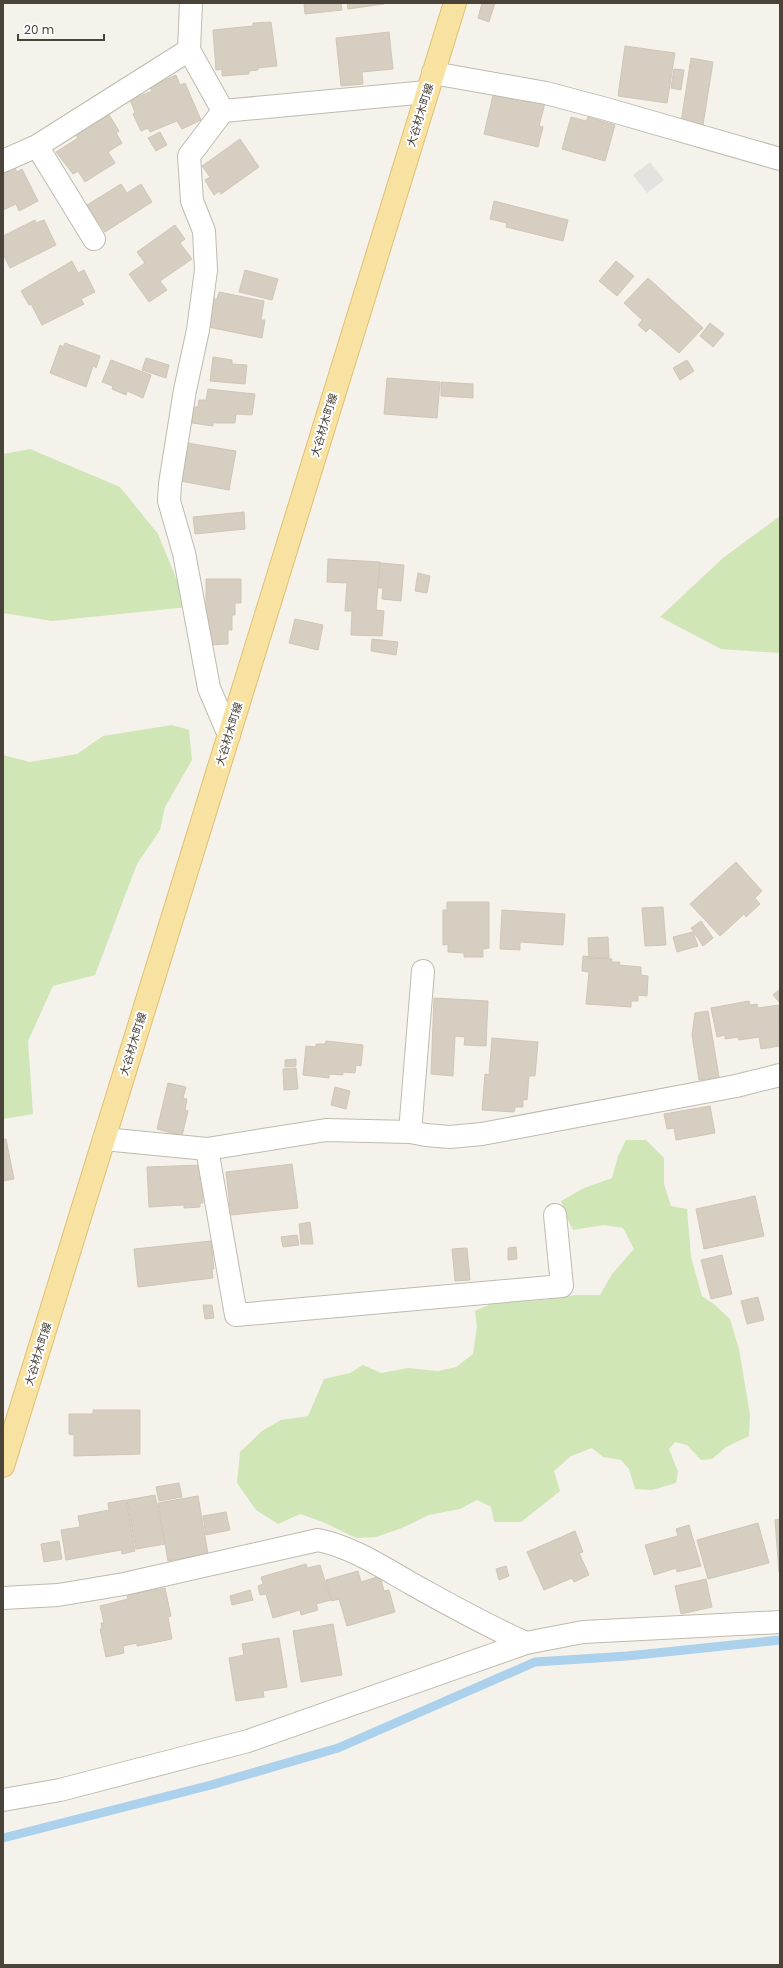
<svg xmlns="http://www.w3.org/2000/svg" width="783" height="1968" font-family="Poppins,'Noto Sans JP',sans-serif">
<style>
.green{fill:#d0e6b7}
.parking{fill:#e4e2df}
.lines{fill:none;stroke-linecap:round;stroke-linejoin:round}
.stream{stroke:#acd1ed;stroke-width:9}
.building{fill:#d6cec1;stroke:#d0c6b5}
.minor-casing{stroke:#c0baae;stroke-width:24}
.major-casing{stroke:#dec071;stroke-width:24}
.minor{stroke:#fff;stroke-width:22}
.major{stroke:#f8e2a1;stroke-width:22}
.labels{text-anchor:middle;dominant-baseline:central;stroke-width:4;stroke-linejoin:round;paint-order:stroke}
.street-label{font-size:11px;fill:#494339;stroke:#fff}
</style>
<rect width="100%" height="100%" fill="#f5f2ec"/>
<path class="green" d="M30 449 120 487 158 534 188 607 52 621 3 613V454Z
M780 516V653L721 649 660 617 723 558Z
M172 725 189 730 192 760 165 807 160 830 137 864 95 975 53 986 28 1041 33 1114 3 1119V755L30 762 77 754 103 736Z
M626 1140H646L664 1158V1184L671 1206 687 1209 691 1257 702 1296 715 1305 730 1319 739 1349 750 1415 749 1436 726 1447 712 1459 701 1460 687 1445 675 1442 669 1449 678 1472 676 1483 652 1490 635 1489 629 1469 621 1460 603 1457 592 1448 571 1456 554 1471 560 1491 521 1522H494L491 1507 477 1500 460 1509 429 1515 402 1528 376 1537 356 1538 323 1522 300 1514 278 1524 256 1510 237 1483 240 1452 262 1431 281 1420 308 1416 324 1379 350 1373 363 1365 381 1373 408 1368 438 1371 456 1367 473 1354 477 1326 475 1311 493 1303 544 1300 576 1295H600L612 1274 634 1249 623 1228 604 1225 573 1230 567 1218 561 1201 584 1188 612 1178 618 1156Z"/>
<path class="parking" d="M650 162 664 180 647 193 633 175Z"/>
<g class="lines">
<path class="stream" d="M3 1838 211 1785 338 1748 535 1662 627 1656 780 1640"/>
</g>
<path class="building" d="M304 3H341L342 10 305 14Z
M347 3H384V4L348 9Z
M482 3H495L489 22 478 18Z
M271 22 277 66 258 68V70L249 71V74L222 76V69L216 70 213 30 253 26V23Z
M389 32 393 69 362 72 363 84 341 86 336 38Z
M625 46 675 53 667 103 618 96Z
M691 58 713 62 703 125 681 122Z
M674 69 684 70 681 90 671 88Z
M176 75 180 85 185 83 201 120 182 129 177 121 150 132 148 128 141 131 133 114 135 112 130 100 152 91 150 87Z
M493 95 523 102 524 99 545 103 539 126 543 127 538 147 484 134Z
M108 113 119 131 116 133 122 143 108 152 115 163 85 182 78 171 73 174 56 152 78 138 75 134Z
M571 117 586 121 588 117 615 125 605 161 562 149Z
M160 132 167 145 156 151 148 138Z
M240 139 259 167 221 194 219 191 214 195 205 180 210 177 202 166Z
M14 166 17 172 22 169 38 201 19 211 16 204 3 210V172Z
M121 184 127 193 141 184 152 202 105 232 87 205Z
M494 201 568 220 563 241 506 227 507 223 490 219Z
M35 220 36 223 44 220 56 245 10 268 3 254V236Z
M175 225 185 239 180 243 192 259 160 281 167 290 149 302 129 274 145 263 137 252Z
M72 261 78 273 84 270 95 292 81 299 84 304 42 325 31 304 29 305 21 291Z
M616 261 634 276 617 296 599 281Z
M245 270 278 279 272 300 239 292Z
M648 278 703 328 679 353 650 328 646 332 638 325 642 320 624 303Z
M219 292 264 301 261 320H265L262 338 208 327 213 299H217Z
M710 323 724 334 713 347 700 336Z
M65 343 100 356 96 368 93 366 86 387 50 373 60 345 63 347Z
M213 357 232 360V364L247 365 245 384 210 381Z
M146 358 169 365 166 378 142 370Z
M111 360 151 375 143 398 127 391 126 395 112 389 113 386 102 382Z
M687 360 694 371 680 380 673 368Z
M387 378 440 382 437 418 384 414Z
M441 382 473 384V398L441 396Z
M208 389 255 394 252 415 236 414 235 423H213V426L192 423 193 407H198L199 400H206Z
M187 443 236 451 229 490 180 481Z
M244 512 245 529 195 534 193 517Z
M328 559 380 562 376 610 384 611 382 636 351 635 352 611H345L347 583 327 582Z
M380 563 404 565 401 601 382 599 383 588H378Z
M418 573 430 576 427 593 415 591Z
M206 579H241V603H235V615H232V630H228V644L206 645Z
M295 619 323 625 318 650 289 643Z
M372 639 398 642 396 655 371 651Z
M736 862 762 891 755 898 760 904 746 917 744 914 720 936 690 904Z
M447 902H489V948L483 949V957H464V953L448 952V944L443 945V910H447Z
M663 907 666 945 645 946 642 908Z
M502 910 565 914 563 945 520 942V950L500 949Z
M701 921 713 938 703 946 691 928Z
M693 932 698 946 677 952 673 937Z
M608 937 609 958 589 959 588 938Z
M583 956 612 959 611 962H620L619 965 641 967V975L648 976 647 996 638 995V1001H631V1007L586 1004 589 972 582 971Z
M780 989V1003L773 995Z
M434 998 488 1001 486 1046 464 1045 465 1037 455 1036 453 1076 431 1074Z
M749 1001 750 1005 757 1004 758 1008 779 1005 780 1046 761 1049 759 1037 739 1040 738 1037 725 1039V1035L717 1037 711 1008Z
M708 1011 719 1077 699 1080 692 1035 695 1013Z
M492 1038 538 1042 535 1076H529L527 1100 523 1099V1107H515L514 1112 482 1110 485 1074 489 1075Z
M326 1041 363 1045 361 1066 356 1065 355 1073 343 1072V1075L329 1074V1078L303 1075 306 1046 316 1047V1044H325Z
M296 1059V1066L285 1067V1060Z
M296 1068 298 1089 284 1090 283 1069Z
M168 1083 186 1087 183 1098 187 1099 185 1110 188 1111 182 1136 157 1129Z
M335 1087 350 1091 346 1109 331 1105Z
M710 1106 715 1133 676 1140 674 1128 667 1129 664 1114Z
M6 1139 14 1179 3 1181V1140Z
M292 1164 298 1208 231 1215 226 1172Z
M202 1165 203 1203H200V1207L184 1208V1205L149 1207 147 1167Z
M755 1196 764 1236 704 1249 696 1209Z
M310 1222 313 1244H301L299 1224Z
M297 1235 299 1245 283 1247 281 1237Z
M211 1241 214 1269H212L213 1278 138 1287 134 1249Z
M516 1247 517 1259 508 1260V1248Z
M467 1248 470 1280 455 1281 452 1249Z
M722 1255 732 1294 711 1299 701 1260Z
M758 1297 764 1320 747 1324 741 1301Z
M203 1305H212L214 1318 205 1319Z
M93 1410H140V1454L74 1456V1435L69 1434V1414H93Z
M179 1483 182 1497 159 1501 156 1487Z
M155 1495 165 1544 136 1549 127 1500Z
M198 1496 208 1554 168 1561 158 1503Z
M126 1500 135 1551 122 1554 121 1550 66 1560 61 1530 80 1527 78 1516 109 1510 108 1503Z
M226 1512 230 1530 206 1535 203 1516Z
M780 1519V1572H779L775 1520Z
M758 1523 769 1563 708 1579 697 1540Z
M689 1525 701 1566 677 1572 676 1568 654 1575 645 1545 678 1536 676 1529Z
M575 1531 583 1552 579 1553 589 1575 574 1582 572 1578 544 1590 527 1552Z
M59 1541 62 1559 44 1562 41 1544Z
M306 1564 307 1568 320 1565 331 1600 316 1604 318 1610 301 1615 300 1610 273 1618 266 1594 260 1595 258 1586 263 1584 261 1577Z
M506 1566 509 1576 499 1580 496 1569Z
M358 1571 361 1582 380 1576 384 1591 389 1590 395 1612 347 1626 339 1599 332 1601 326 1580Z
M706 1579 712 1607 681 1614 675 1586Z
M165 1588 171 1616 168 1617 172 1639 137 1646V1643L123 1646 124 1653 106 1657 100 1629H102L101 1623H104L100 1606 128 1599 127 1595Z
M250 1590 253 1600 232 1605 230 1596Z
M333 1624 342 1675 301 1682 293 1631Z
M279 1638 287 1687 263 1691 264 1697 236 1701 229 1658 244 1655 242 1644Z"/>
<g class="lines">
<g class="minor-casing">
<path id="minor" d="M191 3 189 50 223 111 427 92
M433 73 546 93 606 109 780 159
M223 111 189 156 192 201 204 231 206 270 198 330 185 390 170 484 169 501 184 553 209 688 229 735
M37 146 94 239
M3 161 37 146 189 50
M410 1132 423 971
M104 1139 207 1149 326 1130 410 1132 426 1135 450 1137 482 1134 736 1086 780 1075
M207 1149 236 1315 562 1286 555 1215
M3 1598 58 1595 124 1584 318 1540C352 1547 382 1567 412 1584 450 1605 487 1626 526 1643
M3 1800 60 1790 248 1741 526 1643 583 1632 780 1622"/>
</g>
<g class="major-casing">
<path id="major" d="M3 1466 455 3"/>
</g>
<use href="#minor" class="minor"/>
<use href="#major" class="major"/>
</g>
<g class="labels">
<g class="street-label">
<text transform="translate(420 115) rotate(-73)">大谷材木町線</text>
<text transform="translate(324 425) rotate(-73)">大谷材木町線</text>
<text transform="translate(229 734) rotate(-73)">大谷材木町線</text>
<text transform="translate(133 1044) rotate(-73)">大谷材木町線</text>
<text transform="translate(38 1354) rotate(-73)">大谷材木町線</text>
</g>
</g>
<rect width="783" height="1968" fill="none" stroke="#494339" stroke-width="8"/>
<path d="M18 34v6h86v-6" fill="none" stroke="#494339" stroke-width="2"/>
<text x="24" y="34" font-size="12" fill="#494339" stroke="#ffffff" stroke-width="3" paint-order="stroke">20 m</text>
</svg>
